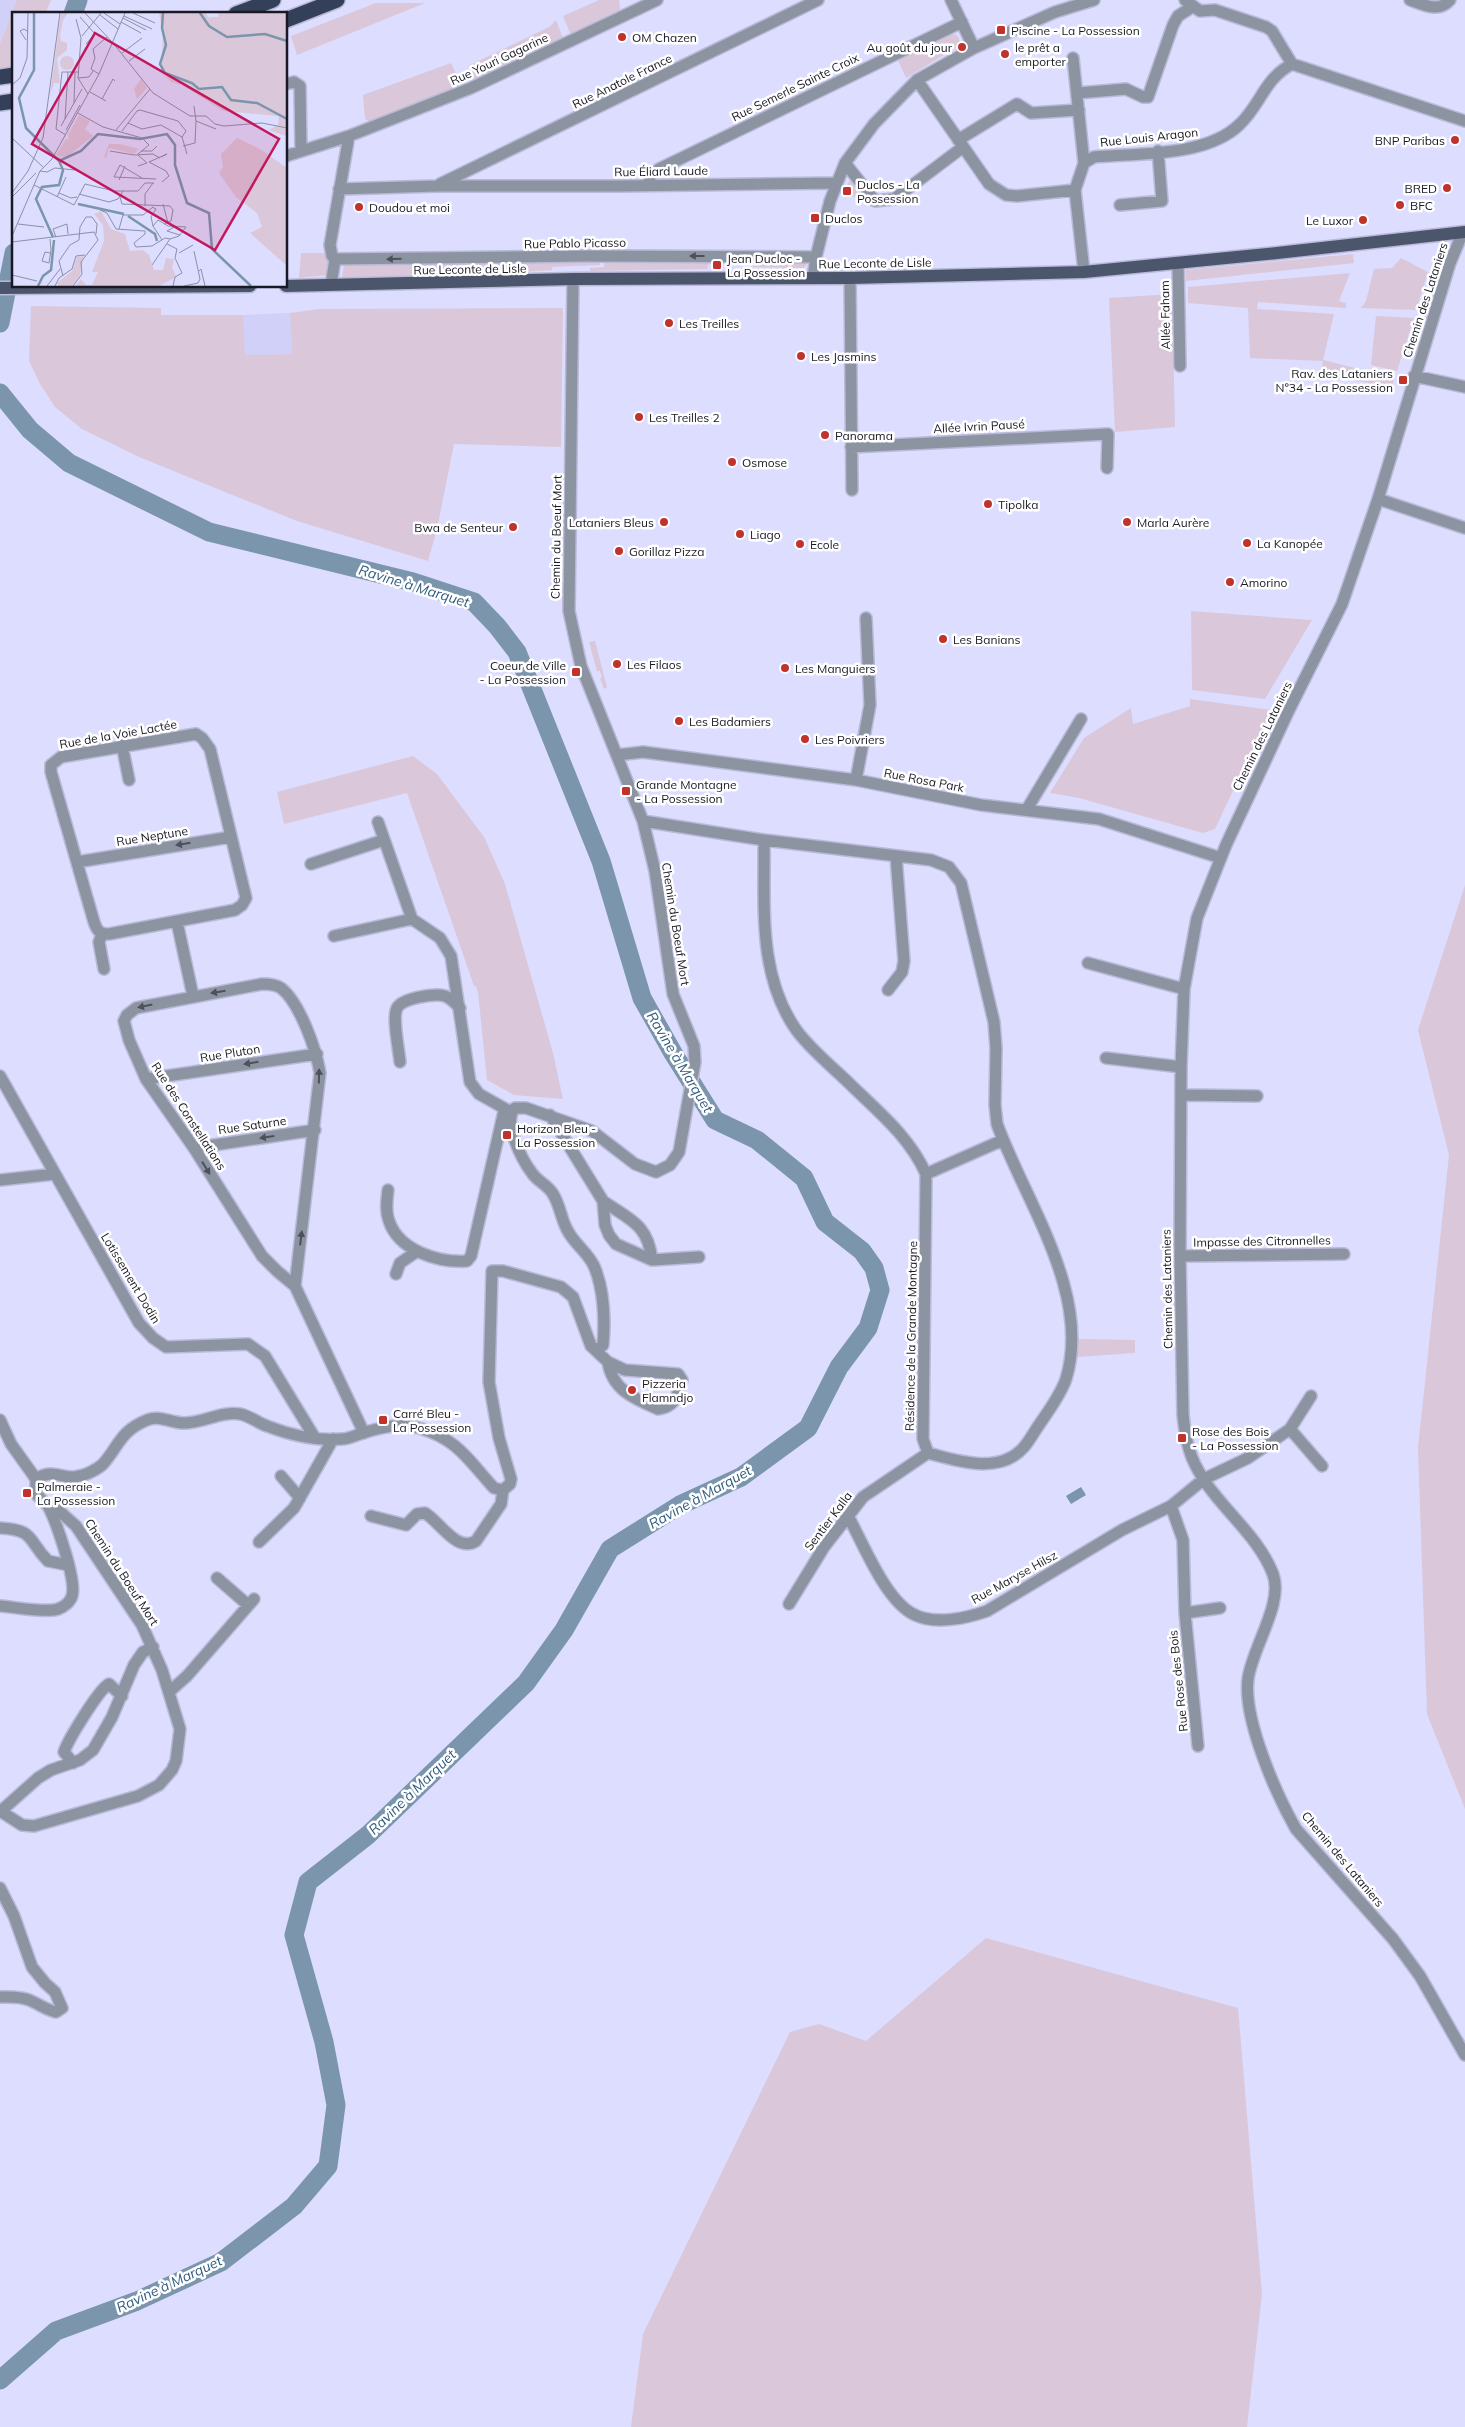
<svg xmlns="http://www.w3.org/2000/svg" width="1465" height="2427" font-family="Mulish,sans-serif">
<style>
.built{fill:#d0d0f9}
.green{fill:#dac8da}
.water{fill:#7a95ac}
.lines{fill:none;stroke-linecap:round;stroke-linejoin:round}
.river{stroke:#7a95ac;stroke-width:19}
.minor-casing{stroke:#b9bad8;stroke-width:14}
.major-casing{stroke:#b9bad8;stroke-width:15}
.highway-casing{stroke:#b9bad8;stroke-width:18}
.minor{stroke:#8d94a1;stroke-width:11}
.major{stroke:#4b566c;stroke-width:12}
.highway{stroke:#344059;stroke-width:15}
.oneway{fill:#4d505d}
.poi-dot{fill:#c0322c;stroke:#fff;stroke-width:2}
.labels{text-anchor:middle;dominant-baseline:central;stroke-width:5;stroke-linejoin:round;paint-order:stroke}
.poi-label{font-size:12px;fill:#191925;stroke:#fff;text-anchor:start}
.street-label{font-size:12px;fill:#191925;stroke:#fff}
.water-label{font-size:14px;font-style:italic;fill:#2f5c7f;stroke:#fff}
.inset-river{fill:none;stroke:#7a95ac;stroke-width:2.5}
.inset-road{fill:none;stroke:#8e8fa8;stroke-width:1}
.view{fill:#c2185b;fill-opacity:0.15;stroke:#c2185b;stroke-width:2.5}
.inset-edge{fill:none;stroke:#191925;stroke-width:2.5}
</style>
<rect width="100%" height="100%" fill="#dcddff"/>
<path class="built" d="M0 0H17L0 42Z
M290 313 292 354 244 355 243 315Z"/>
<path class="green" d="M17 0H51L45 14H14V67L0 70V43Z
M599 0H619L621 14 572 38 563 16Z
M376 3H425L297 55 291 36Z
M556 20 564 41 475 81 468 66 549 27Z
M953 34 958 36 960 42 957 47 906 78 897 58 943 35Z
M451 63 462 86 372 123 365 119 363 95Z
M851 177 867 197H842Z
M301 253H328L331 263 328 275 299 278Z
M1353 254 1354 263 1186 281V270Z
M1401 258 1428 272 1416 310 1361 308 1366 301 1374 269 1392 268Z
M600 259V265L552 267V270L444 277H342L344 264Z
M746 259V263H709L707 269 590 271V268L604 267 605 260Z
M777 259H807L806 266 803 268 752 267 756 264Z
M1350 273 1339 301 1346 303V308L1258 302 1257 309 1334 314 1323 360 1394 378 1392 386 1320 376 1323 361 1250 358 1248 308 1188 303V287Z
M1172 294 1175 427 1115 432 1109 298Z
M31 306 161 308V315H243L245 355 292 354 290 313 319 309 563 308 561 447 454 444 437 529 428 561 297 521 139 457 82 429 55 407 40 384 29 361Z
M1376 316 1414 318 1397 371 1371 365Z
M1191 611 1311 620H1312L1265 699 1192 690Z
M595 641 607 687 604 689 600 678 602 677 600 671H597L589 642Z
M1190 699 1271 710 1215 829 1203 833 1079 798 1050 793 1084 738 1131 708 1133 724 1190 706Z
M413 756 437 774 484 837 505 884 553 1053 563 1099 514 1095 487 1080 478 992 476 986H474L407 793 284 824 277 792Z
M1465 885V1809L1427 1714 1418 1448 1449 1155 1418 1030Z
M1078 1339 1135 1340V1353L1076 1357Z
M986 1938 1238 2008 1262 2294 1247 2427H631L643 2334 790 2032 819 2024 866 2041Z"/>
<path class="water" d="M1081 1487 1086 1495 1071 1504 1066 1496Z"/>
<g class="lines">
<path class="river" d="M73 14 78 0
M0 323 14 253
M0 393 30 430 69 463 209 532 413 582 474 602 497 626 517 652 601 861 642 998 673 1053 715 1120 757 1140 804 1178 825 1222 862 1251 874 1268 880 1290 868 1328 839 1367 808 1428 741 1477 680 1505 610 1549 564 1630 526 1683 368 1835 308 1882 294 1935 324 2042 336 2105 328 2166 294 2206 221 2262 137 2301 56 2331 0 2380"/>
<g class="minor-casing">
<path id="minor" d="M951 0 974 48
M1185 0 1200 11 1215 10 1266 27 1272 31 1292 64
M1410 0C1424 5 1439 13 1450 0
M1073 58 1084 163
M917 80 989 184 1006 195 1017 196 1075 190
M286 84 294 82 300 86 301 150
M1078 93 1126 89 1143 97H1148L1173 25 1178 16 1192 7
M958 140 1017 104 1031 113 1079 110
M286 156 349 136 471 88 657 0
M845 163 875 201 894 199 963 147
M440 184 818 0
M648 185 650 177 659 169 962 22
M339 189 437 186H621L836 183
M1120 205 1162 201 1158 151
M1463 232 1450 263 1378 499 1342 604 1289 710 1226 845 1197 918 1184 989 1181 1067 1180 1256 1183 1415C1185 1434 1188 1453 1198 1470 1218 1507 1257 1533 1273 1574 1284 1603 1252 1648 1248 1679 1243 1719 1276 1794 1296 1829L1393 1939 1420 1976 1465 2055
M335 259 587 256 816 257
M1178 263 1180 366
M1084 272 1075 190 1084 163 1094 157C1139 153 1207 157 1240 124 1261 104 1264 79 1292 64L1465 121
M813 278 816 257 830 201 845 163 874 124 917 80 974 48 1055 12 1094 0
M850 278 852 490
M573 279 569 611 581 666 643 821 655 871 673 994 694 1046 695 1062 679 1152 670 1165 656 1172 635 1164 592 1131 526 1108H515C502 1121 522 1160 532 1173 538 1182 548 1185 553 1194 561 1207 561 1221 569 1233 576 1245 588 1253 594 1266 604 1289 605 1321 603 1345L597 1350
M331 285 335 259 332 256 330 245 349 136
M1414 376 1465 387
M851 447 1108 434 1107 468
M1378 499 1465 528
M196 734 202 738 210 749 246 898 242 905 235 910 109 934C100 934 97 931 94 922L51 772V765L61 757Z
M122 745 129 780
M617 755 643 752 856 780 981 805 1099 819 1221 858
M856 780 870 705 866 618
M1027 809 1081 719
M643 821 764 840 931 860 949 867 961 883 994 1022 996 1048 995 1105 997 1124C1025 1201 1092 1294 1066 1379 1060 1396 1049 1410 1039 1425 1034 1432 1030 1440 1024 1447 1000 1475 958 1461 928 1453L923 1439 926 1174C910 1138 881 1114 853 1087 835 1069 813 1052 797 1031 757 975 765 905 764 840
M378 822 412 919 440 938 451 956 470 1082 479 1094 511 1112
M77 862 231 837
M311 864 384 840
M177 922 193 996
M102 934 99 942 104 969
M334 936 412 919
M1088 963 1184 989
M888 990 902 972 904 961 896 856
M1106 1058 1181 1067
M400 1062C399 1050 392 1018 397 1008 402 998 435 993 445 996 451 998 455 1003 460 1008
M0 1076 139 1323 153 1338 166 1347 248 1344 265 1356 315 1438
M146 1079 317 1054
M1182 1095 1257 1096
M550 1115 603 1201 605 1225 609 1235 616 1244 652 1260 699 1257
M194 1148 315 1130
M926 1174 1003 1140
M0 1180 55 1174
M388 1190C387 1200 385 1211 389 1221 399 1251 439 1263 467 1261L471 1256 504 1111
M603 1201C630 1220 648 1224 652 1260
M1180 1256 1344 1254
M396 1274 400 1263 416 1252
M295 1286 320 1073C316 1049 300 1003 281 988 275 984 268 984 262 984L136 1008 127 1015 124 1021 129 1040 146 1079 194 1148 262 1256 277 1271 295 1286 364 1433
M0 1420 11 1444 36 1479
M1290 1429 1322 1466
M281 1476 300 1498
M371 1516 406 1525 417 1514 425 1513C440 1522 457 1553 476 1541L501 1504 503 1490
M849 1518C864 1545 886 1602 915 1615 936 1625 967 1618 987 1611L1122 1530 1171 1506
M0 1528C36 1530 27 1540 48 1561L68 1565
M259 1542 294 1508 333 1439
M217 1578 248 1605
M789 1604 824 1547 863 1497 928 1453
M0 1606C14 1607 46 1613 58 1609 64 1607 70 1602 72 1596 77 1581 56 1521 48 1506
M1185 1613 1220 1608
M169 1692 187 1676 254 1599
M1198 1746 1185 1613 1183 1540 1171 1506 1204 1479 1248 1458 1290 1429 1311 1396
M73 1763 64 1752C68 1740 99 1689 109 1684L122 1696
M0 1811 22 1825 34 1826 138 1796 159 1785 172 1770 176 1761 180 1729 162 1670 142 1625 76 1526 57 1509 48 1506 36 1494V1479C54 1467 64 1481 79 1476 86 1475 98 1469 103 1464 119 1446 120 1431 147 1420 161 1415 171 1423 184 1423 203 1423 221 1411 240 1414 250 1416 258 1423 267 1426 290 1435 317 1441 342 1439 349 1439 356 1435 363 1433 382 1427 399 1423 419 1428 458 1439 469 1461 494 1488L503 1490 510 1484 511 1479 499 1438 489 1382 492 1271H503L561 1287 573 1297 591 1346 608 1362 625 1370 678 1374 682 1380C677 1395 676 1407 658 1409 635 1399 612 1390 608 1362
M0 1812 38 1778 51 1770 80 1760 93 1750 112 1717 134 1665 143 1652 153 1647
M0 1888 14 1916 32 1967 45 1983 55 1992 62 2008 56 2012C46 2010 39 2004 29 2000 20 1996 10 1997 0 1997"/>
</g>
<g class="major-casing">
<path id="major" d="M286 286 573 279 850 278 1084 272 1277 253 1465 232
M0 288 250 286"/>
</g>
<g class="highway-casing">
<path id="highway" d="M236 14 273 0
M286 20 337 0
M0 77 14 75
M0 103 14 101"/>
</g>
<use href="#minor" class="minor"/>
<use href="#major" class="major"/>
<use href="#highway" class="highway"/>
</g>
<defs><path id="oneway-solid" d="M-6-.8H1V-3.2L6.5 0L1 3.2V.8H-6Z" transform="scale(1.25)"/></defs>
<g class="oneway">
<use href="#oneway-solid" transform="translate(697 256) rotate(-180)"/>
<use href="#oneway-solid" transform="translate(394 259) rotate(179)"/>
<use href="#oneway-solid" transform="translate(183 844) rotate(171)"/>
<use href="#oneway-solid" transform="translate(218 992) rotate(171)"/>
<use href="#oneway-solid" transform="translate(145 1006) rotate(168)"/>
<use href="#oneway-solid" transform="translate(251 1063) rotate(171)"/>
<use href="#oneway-solid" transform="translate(319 1076) rotate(-89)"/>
<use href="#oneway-solid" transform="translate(267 1137) rotate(172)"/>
<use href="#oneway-solid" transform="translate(206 1168) rotate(58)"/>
<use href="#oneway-solid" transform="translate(301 1238) rotate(-83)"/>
</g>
<g class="poi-dot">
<rect x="996" y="25" width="10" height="10" rx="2.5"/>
<circle cx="622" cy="37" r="5"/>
<circle cx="962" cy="47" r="5"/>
<circle cx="1005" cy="54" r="5"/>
<circle cx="1455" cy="140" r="5"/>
<circle cx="1447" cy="188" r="5"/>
<rect x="842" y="186" width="10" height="10" rx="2.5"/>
<circle cx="1400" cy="205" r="5"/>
<circle cx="359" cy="207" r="5"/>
<rect x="810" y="213" width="10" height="10" rx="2.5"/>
<circle cx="1363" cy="220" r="5"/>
<rect x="712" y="260" width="10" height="10" rx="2.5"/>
<circle cx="669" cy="323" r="5"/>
<circle cx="801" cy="356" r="5"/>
<rect x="1398" y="375" width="10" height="10" rx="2.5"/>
<circle cx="639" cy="417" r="5"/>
<circle cx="825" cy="435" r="5"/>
<circle cx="732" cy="462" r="5"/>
<circle cx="988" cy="504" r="5"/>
<circle cx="664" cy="522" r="5"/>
<circle cx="1127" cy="522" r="5"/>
<circle cx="513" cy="527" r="5"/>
<circle cx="740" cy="534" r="5"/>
<circle cx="1247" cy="543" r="5"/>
<circle cx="800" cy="544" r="5"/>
<circle cx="619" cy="551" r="5"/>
<circle cx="1230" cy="582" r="5"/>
<circle cx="943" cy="639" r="5"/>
<circle cx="617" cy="664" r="5"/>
<circle cx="785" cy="668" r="5"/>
<rect x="571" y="667" width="10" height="10" rx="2.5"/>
<circle cx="679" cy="721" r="5"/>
<circle cx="805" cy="739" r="5"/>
<rect x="621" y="786" width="10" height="10" rx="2.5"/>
<rect x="502" y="1130" width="10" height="10" rx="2.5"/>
<circle cx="632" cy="1390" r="5"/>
<rect x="378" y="1415" width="10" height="10" rx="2.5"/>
<rect x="1177" y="1433" width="10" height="10" rx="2.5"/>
<rect x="22" y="1488" width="10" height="10" rx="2.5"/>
</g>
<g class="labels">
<g class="poi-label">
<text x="1011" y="30">Piscine - La Possession</text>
<text x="632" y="37">OM Chazen</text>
<text x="952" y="47" text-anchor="end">Au goût du jour</text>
<text x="1015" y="47">le prêt a<tspan x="1015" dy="14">emporter</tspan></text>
<text x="1445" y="140" text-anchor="end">BNP Paribas</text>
<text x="857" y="184">Duclos - La<tspan x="857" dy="14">Possession</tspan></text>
<text x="1437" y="188" text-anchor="end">BRED</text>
<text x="1410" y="205">BFC</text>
<text x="369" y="207">Doudou et moi</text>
<text x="825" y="218">Duclos</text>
<text x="1353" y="220" text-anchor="end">Le Luxor</text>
<text x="727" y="258">Jean Ducloc -<tspan x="727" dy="14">La Possession</tspan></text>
<text x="679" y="323">Les Treilles</text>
<text x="811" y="356">Les Jasmins</text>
<text x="1393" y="373" text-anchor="end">Rav. des Lataniers<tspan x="1393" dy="14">N°34 - La Possession</tspan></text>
<text x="649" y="417">Les Treilles 2</text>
<text x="835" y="435">Panorama</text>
<text x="742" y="462">Osmose</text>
<text x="998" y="504">Tipolka</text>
<text x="654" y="522" text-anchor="end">Lataniers Bleus</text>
<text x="1137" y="522">Marla Aurère</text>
<text x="503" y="527" text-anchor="end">Bwa de Senteur</text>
<text x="750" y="534">Liago</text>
<text x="1257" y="543">La Kanopée</text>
<text x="810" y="544">Ecole</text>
<text x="629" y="551">Gorillaz Pizza</text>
<text x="1240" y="582">Amorino</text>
<text x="953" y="639">Les Banians</text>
<text x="627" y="664">Les Filaos</text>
<text x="566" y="665" text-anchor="end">Coeur de Ville<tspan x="566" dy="14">- La Possession</tspan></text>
<text x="795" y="668">Les Manguiers</text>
<text x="689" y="721">Les Badamiers</text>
<text x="815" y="739">Les Poivriers</text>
<text x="636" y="784">Grande Montagne<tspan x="636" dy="14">- La Possession</tspan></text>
<text x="517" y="1128">Horizon Bleu -<tspan x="517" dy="14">La Possession</tspan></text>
<text x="642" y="1383">Pizzeria<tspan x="642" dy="14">Flamndjo</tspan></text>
<text x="393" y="1413">Carré Bleu -<tspan x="393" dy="14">La Possession</tspan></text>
<text x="1192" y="1431">Rose des Bois<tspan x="1192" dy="14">- La Possession</tspan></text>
<text x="37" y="1486">Palmeraie -<tspan x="37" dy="14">La Possession</tspan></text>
</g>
<g class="street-label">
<text transform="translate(499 59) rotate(-25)">Rue Youri Gagarine</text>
<text transform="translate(622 81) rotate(-26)">Rue Anatole France</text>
<text transform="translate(795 87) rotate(-26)">Rue Semerle Sainte Croix</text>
<text transform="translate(1149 137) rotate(-6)">Rue Louis Aragon</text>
<text transform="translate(661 171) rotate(-1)">Rue Éliard Laude</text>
<text transform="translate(575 243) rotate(-1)">Rue Pablo Picasso</text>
<text transform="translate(875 263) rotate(-1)">Rue Leconte de Lisle</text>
<text transform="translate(470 269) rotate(-1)">Rue Leconte de Lisle</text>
<text transform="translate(1425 300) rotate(-72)">Chemin des Lataniers</text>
<text transform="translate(1165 315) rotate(-91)">Allée Faham</text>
<text transform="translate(979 426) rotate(-3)">Allée Ivrin Pausé</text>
<text transform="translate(556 537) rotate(-89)">Chemin du Boeuf Mort</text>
<text transform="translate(118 734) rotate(-10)">Rue de la Voie Lactée</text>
<text transform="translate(1262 736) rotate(-64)">Chemin des Lataniers</text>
<text transform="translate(924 780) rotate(11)">Rue Rosa Park</text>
<text transform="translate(152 836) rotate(-9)">Rue Neptune</text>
<text transform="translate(676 924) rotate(81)">Chemin du Boeuf Mort</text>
<text transform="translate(230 1053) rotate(-9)">Rue Pluton</text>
<text transform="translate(189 1116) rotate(57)">Rue des Constellations</text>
<text transform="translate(252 1125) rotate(-8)">Rue Saturne</text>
<text transform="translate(1262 1241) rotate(-1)">Impasse des Citronnelles</text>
<text transform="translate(131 1278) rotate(59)">Lotissement Dodin</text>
<text transform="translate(1167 1289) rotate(-91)">Chemin des Lataniers</text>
<text transform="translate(911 1336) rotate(-89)">Résidence de la Grande Montagne</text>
<text transform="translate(828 1521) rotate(-53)">Sentier Kalla</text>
<text transform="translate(122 1572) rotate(57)">Chemin du Boeuf Mort</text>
<text transform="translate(1014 1577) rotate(-29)">Rue Maryse Hilsz</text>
<text transform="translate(1178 1681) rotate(-96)">Rue Rose des Bois</text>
<text transform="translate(1343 1859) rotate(50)">Chemin des Lataniers</text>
</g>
<g class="water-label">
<text transform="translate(414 586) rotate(17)">Ravine à Marquet</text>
<text transform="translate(680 1062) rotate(59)">Ravine à Marquet</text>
<text transform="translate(700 1497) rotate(-29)">Ravine à Marquet</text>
<text transform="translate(412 1792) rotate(-44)">Ravine à Marquet</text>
<text transform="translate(169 2284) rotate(-25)">Ravine à Marquet</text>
</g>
</g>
<g transform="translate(12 12)">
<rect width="275" height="275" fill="#dcddff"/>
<path d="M49 1H56L51 8 48 24 49 29 55 31V38L45 46 48 71H42L38 83ZM147 1H194L196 5H206L207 1H275L274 124 257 118 266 113 267 104 211 99 170 73 159 70 149 58 151 22ZM48 51a7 7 0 1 1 14 0a7 7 0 1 1-14 0ZM129 67 135 76 125 87 122 77ZM67 103 78 109 73 117 81 124 56 144 48 145 44 143 54 127 57 128 56 123ZM225 126 248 137 275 156V254L238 221 250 215 245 201 224 185 207 161 211 155 209 142ZM97 132H108L127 137 122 142 97 136 94 146 92 145ZM89 199 99 217 113 222 118 239 131 238 137 243 142 258H151L154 246 162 247 160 255 164 265 147 274H64L69 267 74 273H80L86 260H80L92 229 91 213 82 202ZM72 244 68 263 60 274H47L45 271 60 259 65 245Z" fill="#dac8da"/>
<path class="inset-river" d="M22 1V58L7 86 14 116 47 149 69 139 86 122 128 127 155 122 163 133V153L175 191 197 201 200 237 239 274M151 1 150 16 154 33 148 52 153 61 180 71 187 77 210 75 219 88 245 91 275 107M188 1 197 14 215 25 253 22 275 29M66 192 112 202M116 204 143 222 145 229M41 225 24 187 30 175 47 173 51 158 47 149M26 274 31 264 39 258 42 228"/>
<path class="inset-road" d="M73 1 101 31M92 1 108 12M121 1 143 11M88 3 106 17M112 4 140 17M68 5 83 22 74 32M111 6 134 18M64 7 69 26 66 66 76 82M109 10 129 21M70 24 89 1M14 28 8 19 12 17 15 19M101 31 141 81 178 104H194L203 112 212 114 250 111 275 116M110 41 130 26M117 49 133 37M87 62 79 57 83 46 81 37 95 25M66 66 77 65 81 59M0 73 8 66 15 46 16 1M78 80 94 89M90 87 101 67 103 69M62 91 63 60M182 94 184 109 204 117M66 101 91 115 130 126 137 133 126 142M53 107 56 60M49 114 70 77M54 118 68 93M104 118 138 77M110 119 125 99 128 98 166 109 174 119 170 125 149 113 130 117 116 111M54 123 44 117 50 60H66M170 125 175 142M0 126 31 155M171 134 183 131 184 109M98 139 122 143 141 142 148 146M129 139H140L145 134M126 143 135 151 126 154M149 145 155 142 137 150 154 159M28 159 35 160 43 156 63 158M130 166 108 153 102 165 144 167M107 168 113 154M150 170 157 164 154 159M22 173 62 193 73 172 102 179H126L133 171H142M0 181 16 159 31 126 48 1M47 181 59 186 65 185M67 182 97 190 106 187 111 179M0 185 24 161M45 185 54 165M108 185 110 192 158 194 161 198 159 209 152 212M151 192 156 211M133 194V182L141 171M140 195 144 197 139 205 141 214 150 228M88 198 95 201 104 217 133 219V222L122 231 124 235 140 234 153 226 158 227M6 212 32 215M164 214 155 219 168 223M107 217 111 203H131L141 195M0 224 28 159 40 147 87 62 113 1M44 225 41 217 55 212 56 222M0 230 82 220 86 228 69 250 70 262 61 274M155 232 165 237 163 246 170 261 163 265 161 274M38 241 33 240 30 249 37 251 39 238 38 227M167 241 181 233M140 253 158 227 167 224 174 215 156 214 146 208 141 214M187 259 189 257 193 274M0 263 25 269M51 264 47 249 58 233 67 228 68 215 74 205H80L85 212 84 222M35 274 48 257M43 274 47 266 60 257 64 244 73 243M172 274 186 271 188 267 182 239"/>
<path class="view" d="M83 21 267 127 203 238 20 132Z"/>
<rect width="275" height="275" class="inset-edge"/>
</g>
</svg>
